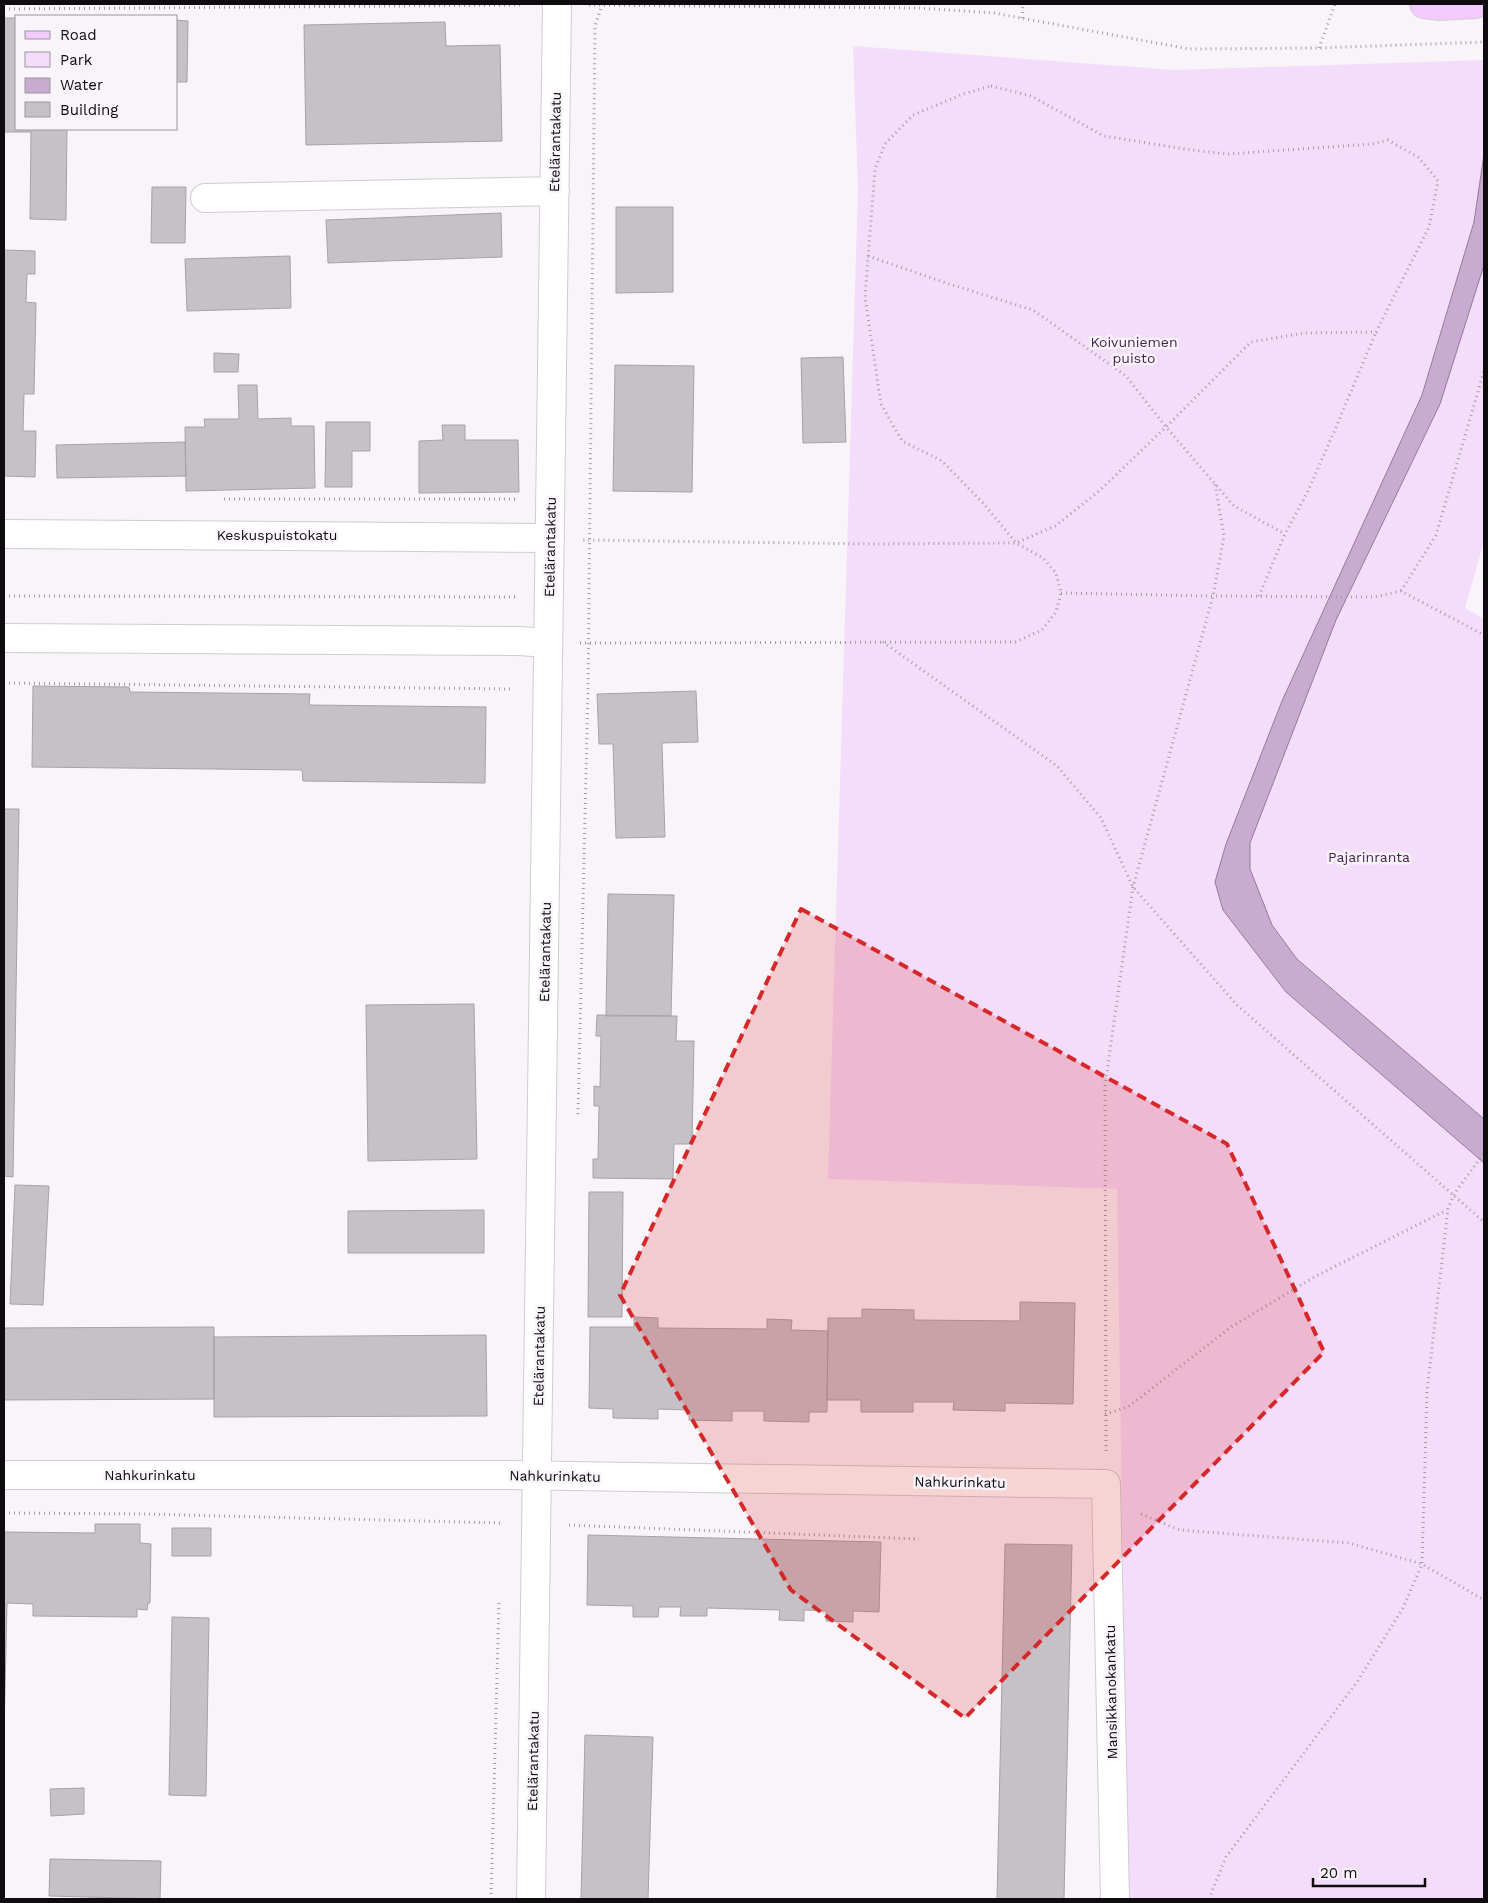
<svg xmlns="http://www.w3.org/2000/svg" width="1488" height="1903" font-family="'Work Sans',sans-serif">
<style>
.green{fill:#f4ddfa}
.water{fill:#c9aad1;stroke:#917b96}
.building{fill:#c5c1c7;stroke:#a6a2a8}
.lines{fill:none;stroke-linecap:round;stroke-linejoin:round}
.minor-casing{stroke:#d0ccd1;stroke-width:30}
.major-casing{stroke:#d4d3d4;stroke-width:30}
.path{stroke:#a09da1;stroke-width:3;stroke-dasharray:1 4;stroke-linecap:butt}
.minor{stroke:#fff;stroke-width:28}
.major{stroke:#f2cafe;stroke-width:28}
.marked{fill:#d62828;fill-opacity:0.2;stroke:#d62828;stroke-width:4;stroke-dasharray:10 6;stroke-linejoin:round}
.labels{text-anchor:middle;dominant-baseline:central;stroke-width:5;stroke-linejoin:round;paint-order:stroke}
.street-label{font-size:14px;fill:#0e0c0e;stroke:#f8f4fa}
.park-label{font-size:14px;fill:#451f4f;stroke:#f8f4fa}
</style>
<rect width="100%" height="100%" fill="#f8f4fa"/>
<path class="green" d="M853 46 1175 70 1484 60V154L1474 222 1422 395 1282 701 1226 844 1286 992 1484 1163V1899H1128L1117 1189 828 1179 858 189Z
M1484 265V541L1465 608 1484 619V1119L1298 959 1272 925 1250 869V843L1336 620 1440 404Z"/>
<path class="water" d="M1484 154V265L1440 404 1336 620 1250 843V869L1272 925 1297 959 1484 1119V1163L1286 992 1223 910 1215 882 1226 844 1282 701 1422 395 1474 222Z"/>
<path class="building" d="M4 18H16V129H67L66 220 30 219 31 132H4Z
M176 20 188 21 187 82H176Z
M445 22 446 46 500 45 502 141 306 145 304 25Z
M152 187H186L185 243H151Z
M616 207H673V292L616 293Z
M501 213 502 257 328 263 326 220Z
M4 250 35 251V274H27L26 302 36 303 34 394H24L23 431H36L35 477 4 476Z
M290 256 291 308 187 311 185 259Z
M214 353 239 354 238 372H214Z
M843 357 846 442 803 443 801 358Z
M615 365 694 366 692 492 613 491Z
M238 385H257L258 419 291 418V426H314L315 488 186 491 185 427H205L204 419H239Z
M326 422H370V451H352V487H325Z
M442 425H465V440H518L519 492 419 493V441L443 440Z
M185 442 186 476 57 478 56 445Z
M33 686 129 687 130 692 310 694 309 705 486 707 485 783 303 781 302 770 32 767Z
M696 691 698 742 662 743 665 837 616 838 613 744H599L597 694Z
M4 809H19L13 1177 4 1176Z
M608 894 674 895 671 1016H606Z
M474 1004 477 1159 368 1161 366 1005Z
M597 1015 677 1016 676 1041H694L692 1144H674L673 1179 593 1178V1159H598L599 1106H594V1086L600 1087 601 1036H596Z
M15 1185 49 1186 43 1305 10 1304Z
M589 1192H623L622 1317H588Z
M484 1210V1253H348V1211Z
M1020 1302 1075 1303 1073 1404 1005 1403V1411L953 1410 954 1402H913V1412H861V1400H827L828 1318H862V1309L914 1310V1320L1020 1321Z
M634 1317 658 1318V1328L767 1329V1319L792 1320 791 1330 828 1331 827 1412H809V1422L764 1421V1411H732V1421L689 1420V1410L658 1409V1419L613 1418V1409L589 1408 590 1327H634Z
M214 1327V1399L4 1400V1328Z
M486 1335 487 1416 214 1417V1337Z
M95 1524H140V1543L151 1544 150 1603H148L147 1610 137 1609V1617L33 1616V1604L7 1603 4 1733V1532L95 1533Z
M172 1528H211V1556H172Z
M588 1535 881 1542 879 1612 853 1611V1622L826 1621 827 1611 804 1610V1621L779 1620 780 1610 707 1608V1616H680L681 1607H659L658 1617H633V1606L587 1605Z
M1005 1544 1072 1545 1064 1899H997Z
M172 1617 209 1618 206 1796 169 1795Z
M585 1735 653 1737 648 1899H581Z
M84 1788V1814L51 1816 50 1789Z
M50 1859 161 1861 160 1899 49 1896Z"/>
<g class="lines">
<g class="minor-casing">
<path id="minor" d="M205 198 555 191
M4 534 550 538
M4 638 519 641 548 643
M4 1475H502L1106 1484 1115 1899
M531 1899 557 4"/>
</g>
<g class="major-casing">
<path id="major" d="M1424 4 1441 6 1476 4"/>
</g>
<path class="path" d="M589 5 918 8 994 13 1189 49 1318 48 1484 42
M4 9 523 5
M1022 18 1023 4
M1319 48 1335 4
M991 86 1031 96 1104 136 1191 150 1228 154 1372 144 1388 140 1418 157 1438 181 1429 227 1376 332 1304 333 1251 342 1166 427 1098 492 1055 526 1016 543 984 504 942 461 902 441 881 404 865 297 875 169 885 144 913 115 963 94Z
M868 256 946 283 1033 310 1126 376 1166 427 1234 506 1285 534
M224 499H518
M1401 591 1436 535 1484 371
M1061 593 1213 596 1359 597H1374L1401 591 1484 635
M4 596 515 597
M1259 596 1285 534 1307 493 1334 432 1376 332
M883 642 1057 766 1101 818 1133 887 1237 1005 1484 1222
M580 643 1015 642 1042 630 1056 612 1061 593 1056 573 1043 558 1016 543 874 544 583 540
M4 683 513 689
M578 1114 588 689 595 26 602 5
M1105 1414 1128 1407 1231 1327 1316 1276 1447 1210
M1106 1451 1105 1086 1133 887 1213 596 1224 536 1215 484
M4 1513 144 1514 503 1523
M1141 1514 1180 1530 1349 1543 1422 1564 1484 1600
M569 1525 919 1539
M491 1899 499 1601
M1209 1899 1226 1857 1357 1682 1403 1608 1422 1564 1427 1391 1448 1209 1454 1194 1484 1153"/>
<use href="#minor" class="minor"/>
<use href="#major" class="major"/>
</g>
<path class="marked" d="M801 909 1227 1144 1324 1352 965 1718 791 1590 620 1295Z"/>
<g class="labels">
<g class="street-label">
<text transform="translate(555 142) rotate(-89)">Etelärantakatu</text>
<text x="277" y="535">Keskuspuistokatu</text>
<text transform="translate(550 547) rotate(-89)">Etelärantakatu</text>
<text transform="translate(545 952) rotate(-89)">Etelärantakatu</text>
<text transform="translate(539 1356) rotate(-89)">Etelärantakatu</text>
<text x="150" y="1475">Nahkurinkatu</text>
<text transform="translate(555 1476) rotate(1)">Nahkurinkatu</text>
<text transform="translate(960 1482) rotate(1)">Nahkurinkatu</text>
<text transform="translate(1111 1692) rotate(-91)">Mansikkanokankatu</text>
<text transform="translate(533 1761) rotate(-89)">Etelärantakatu</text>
</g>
<g class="park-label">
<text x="1134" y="342">Koivuniemen<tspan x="1134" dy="16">puisto</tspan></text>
<text x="1369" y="857">Pajarinranta</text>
</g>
</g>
<rect width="1488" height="1903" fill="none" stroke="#0e0c0e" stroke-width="10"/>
<rect x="15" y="15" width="162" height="115" fill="#f8f4fa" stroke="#9a979c"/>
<rect x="25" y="31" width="25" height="8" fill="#f2cafe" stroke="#9a979c"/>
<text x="60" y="40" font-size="15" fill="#0e0c0e">Road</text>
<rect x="25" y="52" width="25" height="15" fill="#f4ddfa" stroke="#9a979c"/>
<text x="60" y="65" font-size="15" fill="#0e0c0e">Park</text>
<rect x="25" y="78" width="25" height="15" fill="#c9aad1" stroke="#9a979c"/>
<text x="60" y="90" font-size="15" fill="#0e0c0e">Water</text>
<rect x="25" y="102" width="25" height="15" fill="#c5c1c7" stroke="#9a979c"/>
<text x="60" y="115" font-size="15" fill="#0e0c0e">Building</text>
<path d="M1313 1878v8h112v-8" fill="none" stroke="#0e0c0e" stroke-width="2.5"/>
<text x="1320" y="1878" font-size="15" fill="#0e0c0e" stroke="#f8f4fa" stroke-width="4" paint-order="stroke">20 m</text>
</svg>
